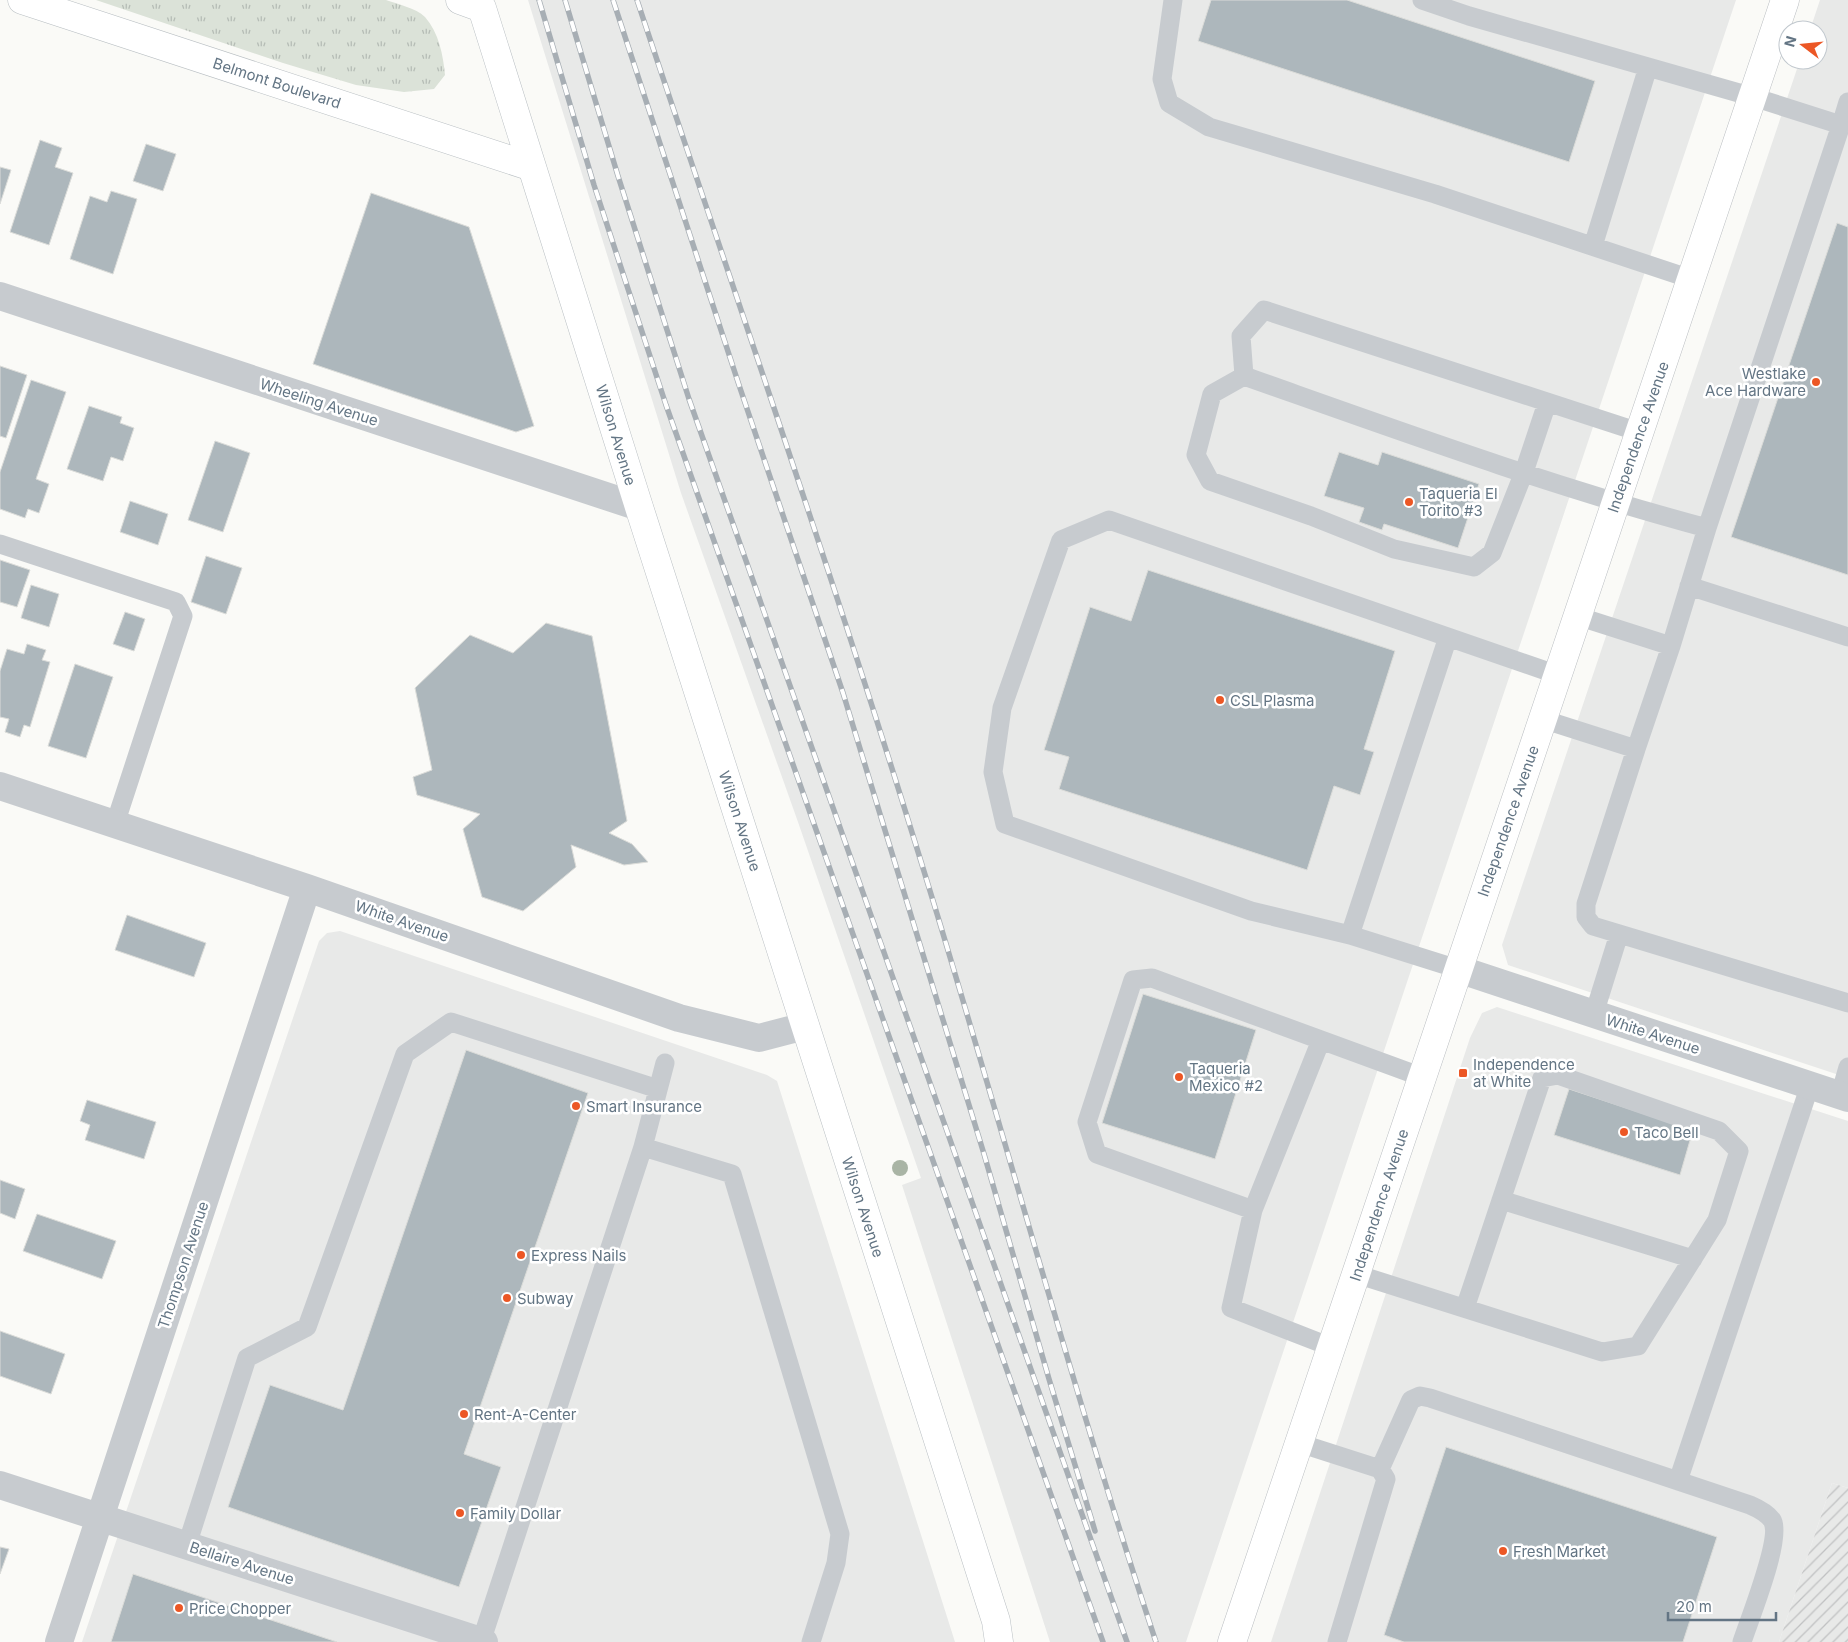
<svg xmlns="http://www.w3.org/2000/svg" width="1848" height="1642" font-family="Inter,sans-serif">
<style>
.built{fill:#e8e9e8}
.industrial{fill:url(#industrial-furrows)}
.grass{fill:url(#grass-tufts)}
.building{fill:#adb7bc;stroke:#dbdcd9}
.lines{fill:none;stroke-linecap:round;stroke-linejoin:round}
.secondary-casing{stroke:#b9bfc3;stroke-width:29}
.primary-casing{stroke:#babec2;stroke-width:29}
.service{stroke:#c7cbcf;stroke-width:19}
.minor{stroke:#c7cbcf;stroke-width:28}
.secondary{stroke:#fff;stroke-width:28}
.primary{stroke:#fff;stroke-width:28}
.rail-casing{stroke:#a7aeb4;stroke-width:5.5}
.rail{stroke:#fff;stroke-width:4;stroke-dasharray:11;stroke-linecap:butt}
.tree{fill:#a9b4a5}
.poi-dot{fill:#ec5725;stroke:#fff;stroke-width:2}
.labels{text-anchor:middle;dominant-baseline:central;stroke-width:5;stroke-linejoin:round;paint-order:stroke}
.street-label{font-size:15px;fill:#637584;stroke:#fff}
.poi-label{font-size:15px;fill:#637584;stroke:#fff;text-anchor:start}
</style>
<defs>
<pattern id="industrial-furrows" width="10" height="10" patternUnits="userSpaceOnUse" patternTransform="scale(1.25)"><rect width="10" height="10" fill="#e8e9e8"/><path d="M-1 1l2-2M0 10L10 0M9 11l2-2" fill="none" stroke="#c0c1c2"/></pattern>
<pattern id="grass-tufts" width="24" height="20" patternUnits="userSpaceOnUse" patternTransform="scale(1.25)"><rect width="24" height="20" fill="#dbe2d8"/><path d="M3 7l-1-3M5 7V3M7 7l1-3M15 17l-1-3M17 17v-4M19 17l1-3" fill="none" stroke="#b5bcb5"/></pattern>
</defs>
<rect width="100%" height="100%" fill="#fafaf7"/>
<path class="built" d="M528 0H1736L1186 1642H1050L902 1185 921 1178 798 822 681 493Z
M1820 0H1848V1078L1508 965 1502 945 1800 60H1818V30H1810Z
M340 931 767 1075 777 1081 955 1642H82L319 941 327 933Z
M1497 1007 1848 1121V1488L1832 1483 1779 1642H1271L1470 1038 1482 1013Z"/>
<path class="industrial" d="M1832 1483 1848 1488V1642H1779Z"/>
<path class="grass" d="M96 0H386C397 4 416 8 425 17 439 33 443 55 445 75L434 89 404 92 356 85 283 63Z"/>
<path class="building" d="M1211 0H1347L1595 81 1569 162 1198 41Z
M40 140 62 148 55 167 73 173 49 245 10 232Z
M146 144 176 154 163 191 133 181Z
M0 167 11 170 0 204Z
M111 191 137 199 113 274 70 259 90 196 107 202Z
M371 193 469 227 534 426 516 432 313 364Z
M1837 223 1848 227V575L1731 537Z
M0 366 27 375 6 438 0 436Z
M31 380 66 392 36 479 49 484 39 513 28 509 25 518 0 509V472Z
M89 406 122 417 120 423 134 428 123 461 111 457 103 481 67 469Z
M215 441 250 453 223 532 188 520Z
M1339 452 1378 465 1382 452 1479 484 1458 548 1384 524 1382 530 1359 522 1364 508 1324 496Z
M130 501 168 514 158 545 120 532Z
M206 556 242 568 226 614 191 602Z
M0 560 30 570 17 607 0 602Z
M1148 570 1395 651 1364 749 1374 752 1360 795 1334 786 1307 870 1059 789 1069 757 1044 750 1090 607 1131 621Z
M31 585 59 594 49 627 21 618Z
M125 612 145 619 134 651 113 644Z
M546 623 592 636 627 821 609 833 632 844 648 862 624 865 571 845 576 867 523 911 482 897 463 829 480 814 417 795 413 777 432 770 415 688 470 635 513 653Z
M27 644 46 650 42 660 50 662 30 727 24 725 20 737 5 732 9 719 0 717V671L7 649 24 654Z
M75 664 113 677 86 758 48 746Z
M127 915 206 943 194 977 115 950Z
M1143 994 1256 1030 1215 1159 1102 1123Z
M466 1050 588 1093 464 1454 501 1467 459 1587 228 1507 270 1385 343 1410Z
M1569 1089 1693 1130 1680 1175 1554 1135Z
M87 1100 156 1122 144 1159 85 1140 90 1125 80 1121Z
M0 1180 25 1189 15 1219 0 1213Z
M37 1214 116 1241 102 1279 23 1251Z
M0 1331 65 1354 51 1394 0 1376Z
M1446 1447 1717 1537 1683 1642H1404L1384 1635Z
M0 1547 9 1549 0 1574Z
M133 1574 337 1642H111Z"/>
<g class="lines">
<g class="secondary-casing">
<path id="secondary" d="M22 0 532 167
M460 0 482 8 639 507 996 1621 999 1642"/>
</g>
<g class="primary-casing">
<path id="primary" d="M1232 1642 1785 0"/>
</g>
<path class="service" d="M1173 0 1162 79 1169 103 1209 127 1435 194 1691 279
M1422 0 1469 16 1753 97 1841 125 1848 102
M1593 246 1648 67
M1244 376 1241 336 1264 310 1639 432
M1547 403 1524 472 1492 553 1474 567 1394 549 1311 516 1210 481 1196 455 1212 394 1244 376C1397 430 1550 486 1707 528L1841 125
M0 544 176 602 183 616 115 824
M1689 586 1848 637
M1577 616 1671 646 1707 528
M1542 719 1636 749 1671 646
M1636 749 1586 904V917L1593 926 1848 1003
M1350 935 1448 637
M1458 969 1350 935 1251 911 1005 824 993 772 1002 708 1061 540 1109 520 1558 675
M1594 1014 1619 934
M1840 1095 1848 1067
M643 1147 732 1174 840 1534 836 1563 811 1642
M1501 1200 1693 1259
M1253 1210 1321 1040
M1356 1274 1602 1352 1638 1346 1717 1220 1739 1151 1719 1131 1558 1075 1542 1078 1465 1308
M1331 1347 1231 1308 1253 1210 1097 1154 1087 1122 1133 980 1152 978 1422 1077
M1299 1443 1380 1469 1386 1479 1337 1642
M1380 1469 1411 1400 1420 1396 1430 1398 1750 1505C1757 1508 1766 1512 1772 1520 1783 1537 1749 1620 1742 1642
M1678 1481 1810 1085
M187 1545 247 1358 307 1327 405 1054 451 1022 658 1089
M481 1642 643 1147 665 1063"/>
<path class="minor" d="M0 296 639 507
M0 786 307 888 679 1018 759 1038 805 1026
M1458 969 1848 1098
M0 1485 484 1642
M59 1642 307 888"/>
<use href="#secondary" class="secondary"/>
<use href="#primary" class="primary"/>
<g class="rail-casing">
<path id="rail" d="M539 0 594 185 666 405 1103 1642
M565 0 618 176 689 399 1127 1642
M613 0 739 385 843 693 984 1154 1049 1379 1095 1531
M637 0C737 301 842 601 934 904 1009 1150 1075 1398 1156 1642"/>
</g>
<use href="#rail" class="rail"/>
</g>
<circle class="tree" cx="900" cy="1168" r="8"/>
<g class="poi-dot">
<circle cx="1816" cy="382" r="5"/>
<circle cx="1409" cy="502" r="5"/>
<circle cx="1220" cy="700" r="5"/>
<rect x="1458" y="1068" width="10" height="10" rx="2.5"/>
<circle cx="1179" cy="1077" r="5"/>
<circle cx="576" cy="1106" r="5"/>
<circle cx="1624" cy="1132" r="5"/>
<circle cx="521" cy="1255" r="5"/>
<circle cx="507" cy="1298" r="5"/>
<circle cx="464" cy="1414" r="5"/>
<circle cx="460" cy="1513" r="5"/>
<circle cx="1503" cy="1551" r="5"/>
<circle cx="179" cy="1608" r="5"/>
</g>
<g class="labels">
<g class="street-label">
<text transform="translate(277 83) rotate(18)">Belmont Boulevard</text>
<text transform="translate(319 402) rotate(18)">Wheeling Avenue</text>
<text transform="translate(616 435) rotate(73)">Wilson Avenue</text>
<text transform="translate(1638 437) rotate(-71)">Independence Avenue</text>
<text transform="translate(740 821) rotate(72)">Wilson Avenue</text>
<text transform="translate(1508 821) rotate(-71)">Independence Avenue</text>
<text transform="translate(402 921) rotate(19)">White Avenue</text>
<text transform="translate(1653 1034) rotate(18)">White Avenue</text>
<text transform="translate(1379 1205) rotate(-72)">Independence Avenue</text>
<text transform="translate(863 1207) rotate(72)">Wilson Avenue</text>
<text transform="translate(183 1265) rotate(-72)">Thompson Avenue</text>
<text transform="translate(242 1563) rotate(18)">Bellaire Avenue</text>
</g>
<g class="poi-label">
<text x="1806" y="373" text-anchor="end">Westlake<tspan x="1806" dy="17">Ace Hardware</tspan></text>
<text x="1419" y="493">Taqueria El<tspan x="1419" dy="17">Torito #3</tspan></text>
<text x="1230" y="700">CSL Plasma</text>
<text x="1473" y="1064">Independence<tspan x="1473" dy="17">at White</tspan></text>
<text x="1189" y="1068">Taqueria<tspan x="1189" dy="17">Mexico #2</tspan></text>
<text x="586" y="1106">Smart Insurance</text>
<text x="1634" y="1132">Taco Bell</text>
<text x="531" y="1255">Express Nails</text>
<text x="517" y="1298">Subway</text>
<text x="474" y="1414">Rent-A-Center</text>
<text x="470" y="1513">Family Dollar</text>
<text x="1513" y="1551">Fresh Market</text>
<text x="189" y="1608">Price Chopper</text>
</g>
</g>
<g transform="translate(1803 45) rotate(286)"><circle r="24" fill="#ffffff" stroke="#c1c8ce"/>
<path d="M0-4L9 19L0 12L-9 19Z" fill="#ec5725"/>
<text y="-8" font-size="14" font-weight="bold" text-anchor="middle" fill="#637584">N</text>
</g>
<path d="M1668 1612v8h108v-8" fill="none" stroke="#637584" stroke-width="2.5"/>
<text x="1676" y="1612" font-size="15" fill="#637584" stroke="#ffffff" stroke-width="4" paint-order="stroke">20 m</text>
</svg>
